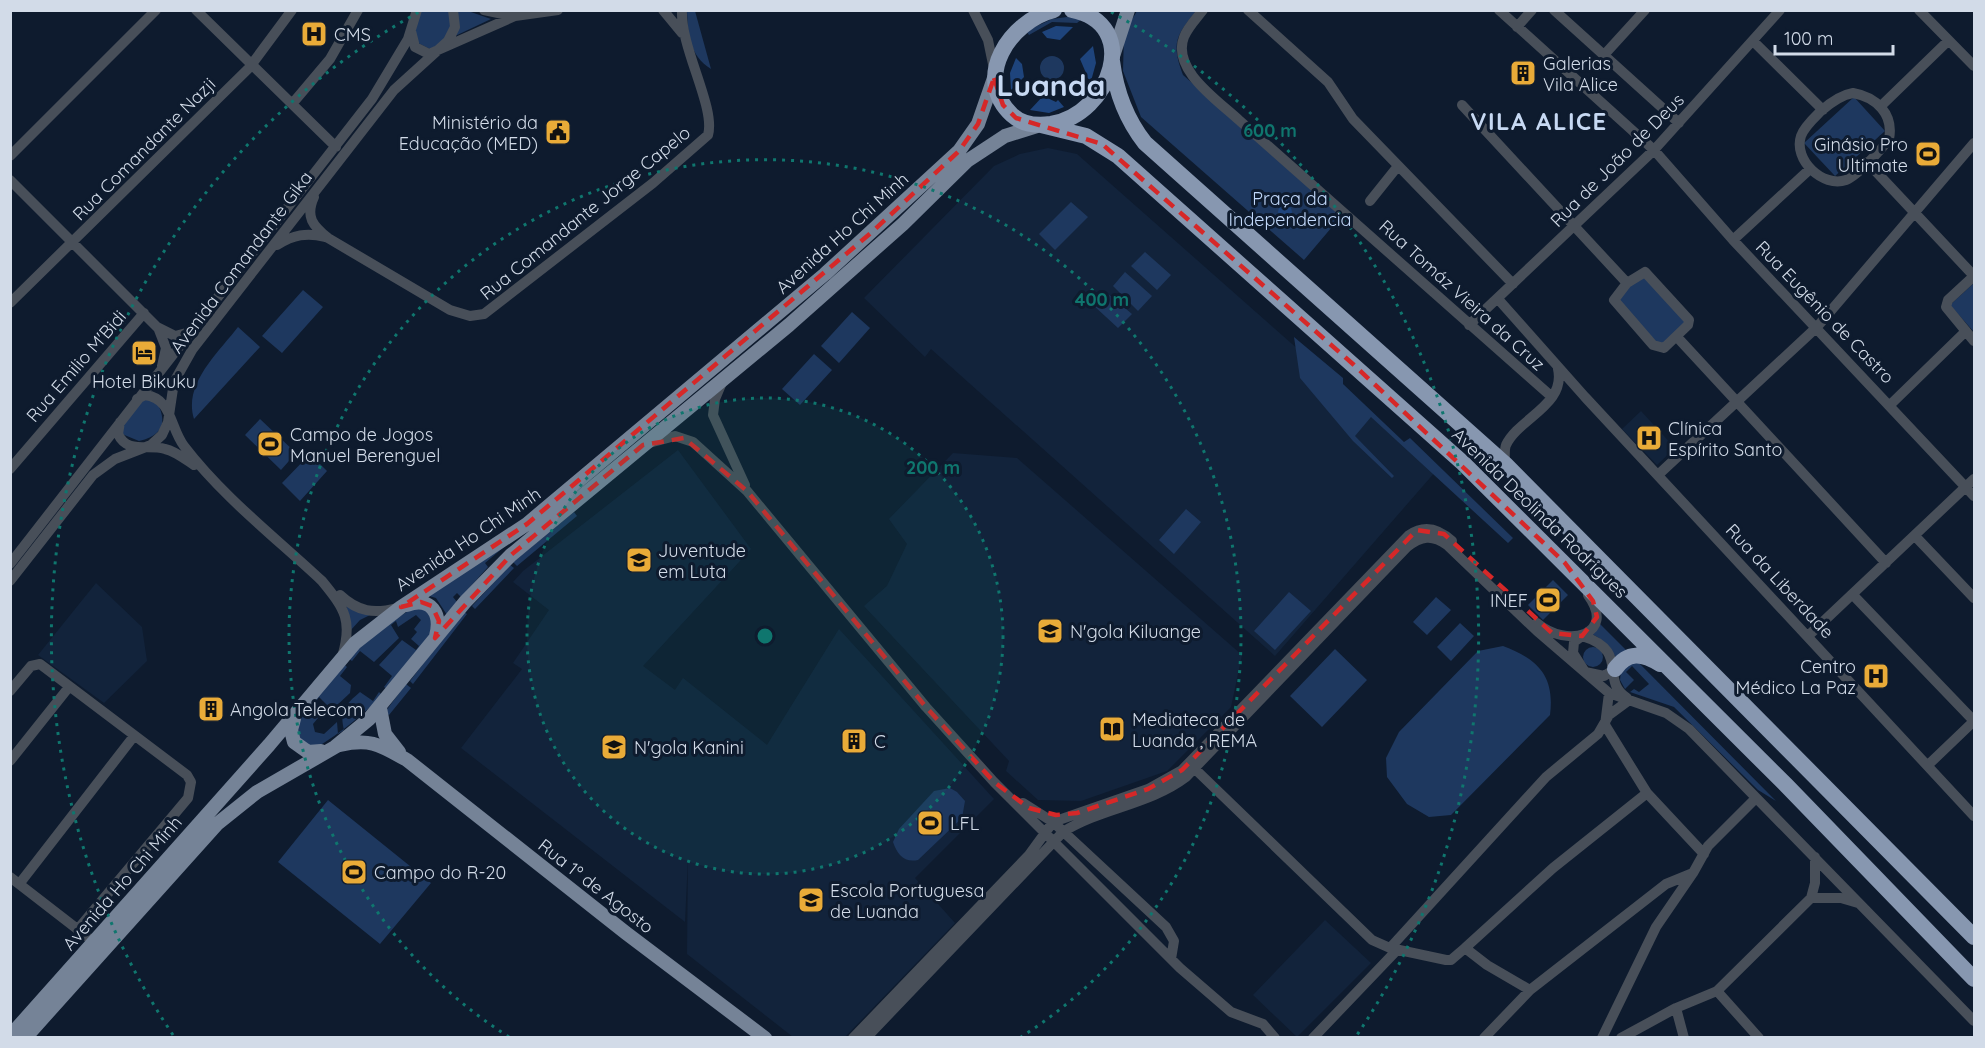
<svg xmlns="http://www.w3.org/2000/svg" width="1985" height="1048" font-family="Quicksand,sans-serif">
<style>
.built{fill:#12233b}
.green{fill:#1e385f;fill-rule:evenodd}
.water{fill:#1e447c}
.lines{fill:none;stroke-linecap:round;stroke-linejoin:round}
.minor{stroke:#484f59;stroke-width:10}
.major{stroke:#758397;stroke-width:14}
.highway{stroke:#8797b0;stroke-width:16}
.marked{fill:none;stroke:#d62828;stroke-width:4.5;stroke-dasharray:12 8;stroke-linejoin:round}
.ring{fill:none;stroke:#0f766e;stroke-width:3;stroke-dasharray:3 6}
.labels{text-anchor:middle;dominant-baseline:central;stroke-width:6;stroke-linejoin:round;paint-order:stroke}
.poi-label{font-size:18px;fill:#d2dbe8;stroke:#0e1b2e;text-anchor:start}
.street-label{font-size:18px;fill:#d2dbe8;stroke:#0e1b2e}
.park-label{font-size:18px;fill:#c2d9fb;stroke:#0e1b2e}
.district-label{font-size:24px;font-weight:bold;letter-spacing:1.5px;fill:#c7d9f3;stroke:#0e1b2e}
.town-label{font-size:30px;font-weight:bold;fill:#c7d9f3;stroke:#0e1b2e}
.centre{fill:#0f766e;stroke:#0e1b2e;stroke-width:3}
.ring-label{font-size:18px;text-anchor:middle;font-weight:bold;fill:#0f766e;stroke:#0e1b2e;stroke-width:6;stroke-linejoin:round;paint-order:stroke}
</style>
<rect width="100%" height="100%" fill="#0e1b2e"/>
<path class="built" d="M1048 148 1077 154 1436 471 1275 656 931 349 925 357 864 298 994 166 1020 154Z
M1641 411 1675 448 1657 465 1622 429Z
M678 450 751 549 643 666 675 690 683 678 767 745 839 629 994 799 915 878 955 923 845 1037H793L687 954 688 858 685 922 461 748 522 669 513 663 549 610 513 582 523 571Z
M953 453 1017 458 1242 655 1231 707 1167 771 1081 801 1038 800 1006 771 1009 761 864 606 887 586 907 544 889 519Z
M96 583 142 627 147 661 104 703 38 655Z
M1325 920 1371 963 1297 1037 1253 995Z"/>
<path class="green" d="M419 11H451L453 18 448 40 430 49 416 42 415 25Z
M457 11H468L491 19 453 37Z
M687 11H695L711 69C689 55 688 34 687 11Z
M1137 11H1196C1176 36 1171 43 1183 75L1343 214 1304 260 1141 117 1123 71 1124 33Z
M1067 17 1082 19 1077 23 1052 22 1029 35 1026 31 1052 19Z
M1040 68a12 12 0 1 1 24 0a12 12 0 1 1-24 0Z
M1854 97 1885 131 1835 176 1804 143Z
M1071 202 1088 217 1055 250 1039 234Z
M1145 252 1171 275 1157 290 1131 266Z
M1125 272 1152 296 1138 311 1113 286Z
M1645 272 1688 321 1660 346 1616 299Z
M1974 283V332L1950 305Z
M303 290 323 307 282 353 262 336Z
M1107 293 1132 314 1118 328 1093 305Z
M852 312 870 328 839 363 821 346Z
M238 327 260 347 194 419C183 384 218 353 238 327Z
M1294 337 1343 378V384L1404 442 1410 438 1513 538 1508 543 1371 417 1355 436 1394 476 1392 478 1353 441 1300 378Z
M814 354 832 370 800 405 782 389Z
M155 399C167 419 166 435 139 441L122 434 123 420 137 401Z
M260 419 296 453 281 470 245 435Z
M310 454 327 471 300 501 282 483Z
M1186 509 1201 522 1174 554 1159 540Z
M574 512 577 516 517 566 513 562Z
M523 531 485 563 488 567 461 597 457 593 453 597 457 602 447 615 436 598 426 595Z
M510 565 514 568 475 609 472 606Z
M1553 580 1568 595 1543 620 1528 605Z
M1289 592 1311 611 1275 650 1254 631Z
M1436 597 1451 610 1427 635 1413 622Z
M346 605 372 614 360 620 350 631Z
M419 607 433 615 435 627C404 678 366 717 316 748L298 741 297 723 353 652 373 633 413 608ZM416 615 421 620 414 629 417 632 411 639 419 646 416 650 402 640 379 665 392 676 384 687 387 689 382 695 379 692 373 701 360 692C346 704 339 711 344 730L338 734 337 722 324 734 315 732 313 724 323 712 315 703 319 697 330 708H334L350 693 351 685 340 676 347 667 344 664 349 659 352 661 360 651 374 662 399 638 391 625 396 621 398 627Z
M463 611 467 614 413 684 410 681Z
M1460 623 1474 636 1451 661 1437 647Z
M1599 623 1626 650 1616 657 1599 638 1592 634Z
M1503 646C1538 659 1555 676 1550 715L1451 815 1429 817 1407 804 1387 777 1386 758 1399 732 1478 651Z
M1583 657a10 10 0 1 1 20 0a10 10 0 1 1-20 0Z
M1335 649 1367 680 1322 727 1290 696Z
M1636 660 1776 801 1758 790 1674 707 1630 692 1634 689 1639 692 1649 684 1632 666 1626 672 1634 680 1625 689 1620 680 1621 670Z
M406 684 411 688 389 715 385 712Z
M950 788 957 792 965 801 962 818 918 860C904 863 897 854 893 842L899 829 934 791Z
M328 800 431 883 380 944 278 862Z"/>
<path class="water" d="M1056 26 1073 27 1060 40 1047 38 1042 32Z
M1093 46 1096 63 1091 81 1084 75 1086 73 1080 59Z
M1016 58 1022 64 1024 77 1011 90 1010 73Z
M1043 96 1056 102 1058 100 1064 107 1049 113 1030 110Z
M1278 212a7 7 0 1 1 14 0a7 7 0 1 1-14 0Z"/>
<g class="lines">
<path class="minor" d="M196 10 336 147
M484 10 512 16
M663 10 682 33
M973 10 988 40 994 69
M1203 10C1196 19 1188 27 1184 37 1171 70 1219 101 1240 121L1552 397
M1248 10 1328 82 1353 119 1513 284
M1499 10 1654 150 1733 240 1974 496
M1554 10 1679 123
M1919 10 1974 66
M1517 27 1532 10
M411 31 415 47 429 54 515 16 558 10
M1753 41 1823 110
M1604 55 1645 10
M1853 93C1876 97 1894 114 1889 139 1882 149 1857 176 1846 180 1823 188 1793 160 1801 136 1804 127 1814 118 1821 111 1830 103 1841 95 1853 93Z
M292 104 330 59 358 10
M1462 105 1627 283
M1881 106 1948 41
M10 156 156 10
M1867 162 1974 276
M10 180 157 327 175 336 194 331
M314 197C305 217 313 226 328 238L450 310 470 316 484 314 653 183 708 135C716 108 680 47 682 10
M1370 201 1398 166
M1733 240 1810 169
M277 245C293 235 307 232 325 237
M1645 272 1689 320 1688 325 1664 348 1653 345 1614 300 1627 283Z
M1974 276 1948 300 1946 307 1974 341
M1498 299 1585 397 1974 816
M10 303 249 68 292 10
M1469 325 1654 150 1780 10
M159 330 166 348 162 366
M1677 337 1886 563
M723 380 715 399 713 415 745 485
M137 399 145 395C172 398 170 428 184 446 223 497 275 537 322 581 345 609 353 621 342 657
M1891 404 1966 331
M120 422 118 434C127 454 148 444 165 449 175 451 185 459 194 465
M649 443 675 436 693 442 747 491 926 707 994 782 1180 968 1231 1012 1263 1024 1275 1038
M1505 464C1505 459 1504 450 1506 445 1519 418 1566 405 1558 369
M10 469 144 313
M1659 474 1817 327 1974 143
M1915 536 1974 598
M10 564 372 99 408 39 417 10
M10 581 93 475 115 459 151 445 162 435 168 422 174 382 192 350 394 90 448 41 455 27 453 10
M340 595C358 612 374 614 397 608
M1853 595 1974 721
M1537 623C1567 649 1617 635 1588 595
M1808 636 1974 479
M1615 669 1604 676 1585 672 1573 653 1574 642 1582 636C1631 651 1599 680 1627 698
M10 691 31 666 40 664 187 775 191 782 188 798 78 929
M1609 693 1605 725 1647 793 1704 854
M10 761 69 687
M1928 765 1974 721
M1195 769 1372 940 1390 948 1446 960H1451L1465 948 1487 965 1530 990
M1023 803 1053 822 1166 927 1174 941 1171 959
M10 877 94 942
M20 883 134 736
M1811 898H1841L1858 903
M1390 948 1546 777 1598 734 1609 715 1628 701
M1465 948 1553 868 1647 793
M1717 991 1759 1038
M1676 1008 1684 1038
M853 1038 1029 855 1053 822 1148 789 1182 770 1409 535C1425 524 1439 529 1452 541
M866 1038 1063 832C1101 808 1149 805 1186 777L1407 547C1421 536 1432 534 1447 545L1537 631 1609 693 1666 713 1689 729 1974 1021
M1313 1038 1397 950
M1484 1038 1530 990 1666 884 1693 873 1708 846 1756 798
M1602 1038 1656 927 1693 873
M1621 1038 1676 1008 1717 991 1811 898 1815 883V857"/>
<path class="major" d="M1113 56 1128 10
M407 605C431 596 442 614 436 636
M380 708 385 734 399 752
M294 719 291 730 294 742 308 752 321 751
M340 745C371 738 380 745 407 760L626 933 765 1038
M10 1036 269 745 355 643 401 607 527 524 825 274 959 151 978 124 994 78
M25 1038 217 824 257 792 335 747 369 719 465 602 511 555 789 325 903 224 967 161 1005 136 1037 126"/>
<path class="highway" d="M1054 10C1010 21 972 78 1012 115 1023 125 1037 126 1051 124 1111 114 1142 24 1072 10
M1112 61C1116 92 1126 119 1145 143L1505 464 1974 937
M1041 125 1086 136 1118 156 1463 463 1787 786 1974 979
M1615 669C1628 651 1642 653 1660 664"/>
</g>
<path class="marked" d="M994 78 1003 105 1016 118 1102 144 1354 365 1565 563 1593 601 1597 617 1582 636 1552 633 1444 534 1417 530 1182 770 1148 789 1077 813 1056 815 1029 808 994 782 926 707 747 491 684 438 643 445 511 555 435 638 439 621 432 606 421 602 401 607 527 524 872 232 959 151 978 124Z"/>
<circle cx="765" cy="636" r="238" fill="#0f766e" fill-opacity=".12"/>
<g class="ring">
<circle cx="765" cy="636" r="238"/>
<path d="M509 1037A476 476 0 1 1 1021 1037"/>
<path d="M173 1035A714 714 0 0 1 419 12M1111 12A714 714 0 0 1 1357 1035"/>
</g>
<defs>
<g id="hospital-square" transform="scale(1.35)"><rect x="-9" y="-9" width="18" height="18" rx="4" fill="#e9ab38" stroke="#0e1b2e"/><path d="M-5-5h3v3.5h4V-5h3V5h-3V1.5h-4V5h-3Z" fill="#111"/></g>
<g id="building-square" transform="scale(1.35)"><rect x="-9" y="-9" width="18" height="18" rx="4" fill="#e9ab38" stroke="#0e1b2e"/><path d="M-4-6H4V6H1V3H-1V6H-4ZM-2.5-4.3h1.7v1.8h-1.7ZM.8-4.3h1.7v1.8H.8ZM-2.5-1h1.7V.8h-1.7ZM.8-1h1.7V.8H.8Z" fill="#111"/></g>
<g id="civic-square" transform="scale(1.35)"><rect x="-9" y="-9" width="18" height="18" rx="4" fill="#e9ab38" stroke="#0e1b2e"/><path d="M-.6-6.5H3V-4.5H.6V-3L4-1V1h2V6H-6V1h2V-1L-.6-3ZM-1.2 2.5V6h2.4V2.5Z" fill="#111"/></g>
<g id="stadium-square" transform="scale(1.35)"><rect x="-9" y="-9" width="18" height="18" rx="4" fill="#e9ab38" stroke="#0e1b2e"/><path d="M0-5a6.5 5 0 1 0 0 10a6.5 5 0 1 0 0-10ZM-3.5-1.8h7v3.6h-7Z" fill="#111"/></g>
<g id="hotel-square" transform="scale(1.35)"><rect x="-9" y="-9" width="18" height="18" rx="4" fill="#e9ab38" stroke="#0e1b2e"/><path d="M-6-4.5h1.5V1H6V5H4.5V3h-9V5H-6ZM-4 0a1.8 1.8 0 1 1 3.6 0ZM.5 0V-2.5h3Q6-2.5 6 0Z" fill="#111"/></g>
<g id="university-square" transform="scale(1.35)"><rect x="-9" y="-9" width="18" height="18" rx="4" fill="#e9ab38" stroke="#0e1b2e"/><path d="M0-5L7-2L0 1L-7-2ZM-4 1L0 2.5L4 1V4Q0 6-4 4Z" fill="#111"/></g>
<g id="library-square" transform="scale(1.35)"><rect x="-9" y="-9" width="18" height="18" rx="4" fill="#e9ab38" stroke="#0e1b2e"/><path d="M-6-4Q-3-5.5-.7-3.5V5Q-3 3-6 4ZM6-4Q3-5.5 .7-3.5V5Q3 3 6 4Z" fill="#111"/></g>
<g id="school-square" transform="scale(1.35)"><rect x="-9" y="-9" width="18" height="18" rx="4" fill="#e9ab38" stroke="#0e1b2e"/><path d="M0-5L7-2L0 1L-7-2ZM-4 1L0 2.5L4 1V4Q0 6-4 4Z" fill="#111"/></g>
</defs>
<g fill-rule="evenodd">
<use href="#hospital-square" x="314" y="34"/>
<use href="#building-square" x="1523" y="73"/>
<use href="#civic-square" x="558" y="132"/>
<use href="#stadium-square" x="1928" y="154"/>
<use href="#hotel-square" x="144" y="353"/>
<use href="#hospital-square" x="1649" y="438"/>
<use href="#stadium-square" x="270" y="444"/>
<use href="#university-square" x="639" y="560"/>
<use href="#stadium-square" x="1548" y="600"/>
<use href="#university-square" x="1050" y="631"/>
<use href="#hospital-square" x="1876" y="676"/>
<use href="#building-square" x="211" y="709"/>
<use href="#library-square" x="1112" y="729"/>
<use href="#building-square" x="854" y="741"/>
<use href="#university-square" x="614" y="747"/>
<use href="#stadium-square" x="930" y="823"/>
<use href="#stadium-square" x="354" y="872"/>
<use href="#school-square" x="811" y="900"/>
</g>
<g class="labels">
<g class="poi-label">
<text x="334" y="34">CMS</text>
<text x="1543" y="63">Galerias<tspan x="1543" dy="21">Vila Alice</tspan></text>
<text x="538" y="122" text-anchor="end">Ministério da<tspan x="538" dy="21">Educação (MED)</tspan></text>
<text x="1908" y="144" text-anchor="end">Ginásio Pro<tspan x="1908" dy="21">Ultimate</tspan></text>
<text x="144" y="381" text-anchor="middle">Hotel Bikuku</text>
<text x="1668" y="428">Clínica<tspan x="1668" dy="21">Espírito Santo</tspan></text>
<text x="290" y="434">Campo de Jogos<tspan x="290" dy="21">Manuel Berenguel</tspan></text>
<text x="658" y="550">Juventude<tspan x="658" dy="21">em Luta</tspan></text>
<text x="1528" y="600" text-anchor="end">INEF</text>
<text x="1070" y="631">N'gola Kiluange</text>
<text x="1856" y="666" text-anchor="end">Centro<tspan x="1856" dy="21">Médico La Paz</tspan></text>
<text x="230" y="709">Angola Telecom</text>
<text x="1132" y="719">Mediateca de<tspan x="1132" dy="21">Luanda , REMA</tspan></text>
<text x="874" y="741">C</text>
<text x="634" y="747">N'gola Kanini</text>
<text x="950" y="823">LFL</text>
<text x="374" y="872">Campo do R-20</text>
<text x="830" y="890">Escola Portuguesa<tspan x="830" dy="21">de Luanda</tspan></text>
</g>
<g class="street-label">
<text transform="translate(144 149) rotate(-45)">Rua Comandante Nazji</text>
<text transform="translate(1617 160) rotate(-45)">Rua de João de Deus</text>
<text transform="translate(585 213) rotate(-39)">Rua Comandante Jorge Capelo</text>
<text transform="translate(842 233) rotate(-42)">Avenida Ho Chi Minh</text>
<text transform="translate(241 262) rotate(-53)">Avenida Comandante Gika</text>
<text transform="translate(1462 295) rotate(42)">Rua Tomáz Vieira da Cruz</text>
<text transform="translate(1825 312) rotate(46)">Rua Eugênio de Castro</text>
<text transform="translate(76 366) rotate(-49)">Rua Emilio M'Bidi</text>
<text transform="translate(1540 513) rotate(44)">Avenida Deolinda Rodrigues</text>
<text transform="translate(468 539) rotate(-34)">Avenida Ho Chi Minh</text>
<text transform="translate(1780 581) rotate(47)">Rua da Liberdade</text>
<text transform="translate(122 883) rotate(-49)">Avenida Ho Chi Minh</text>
<text transform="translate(596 886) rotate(38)">Rua 1º de Agosto</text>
</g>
<g class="park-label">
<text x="1290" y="198">Praça da<tspan x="1290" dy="21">Independencia</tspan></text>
</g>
<g class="district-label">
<text x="1539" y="121">VILA ALICE</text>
</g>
<g class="town-label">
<text x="1051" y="85">Luanda</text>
</g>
</g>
<circle cx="765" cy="636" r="9" class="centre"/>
<g class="ring-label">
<text x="1270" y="137">600 m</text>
<text x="1102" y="306">400 m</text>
<text x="933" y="474">200 m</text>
</g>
<rect width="1985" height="1048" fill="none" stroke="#d2dbe8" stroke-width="24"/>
<path d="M1775 45v9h118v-9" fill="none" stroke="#d2dbe8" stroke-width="3"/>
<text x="1784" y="45" font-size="18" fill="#d2dbe8" stroke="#0e1b2e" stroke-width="4.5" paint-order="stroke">100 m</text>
</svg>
